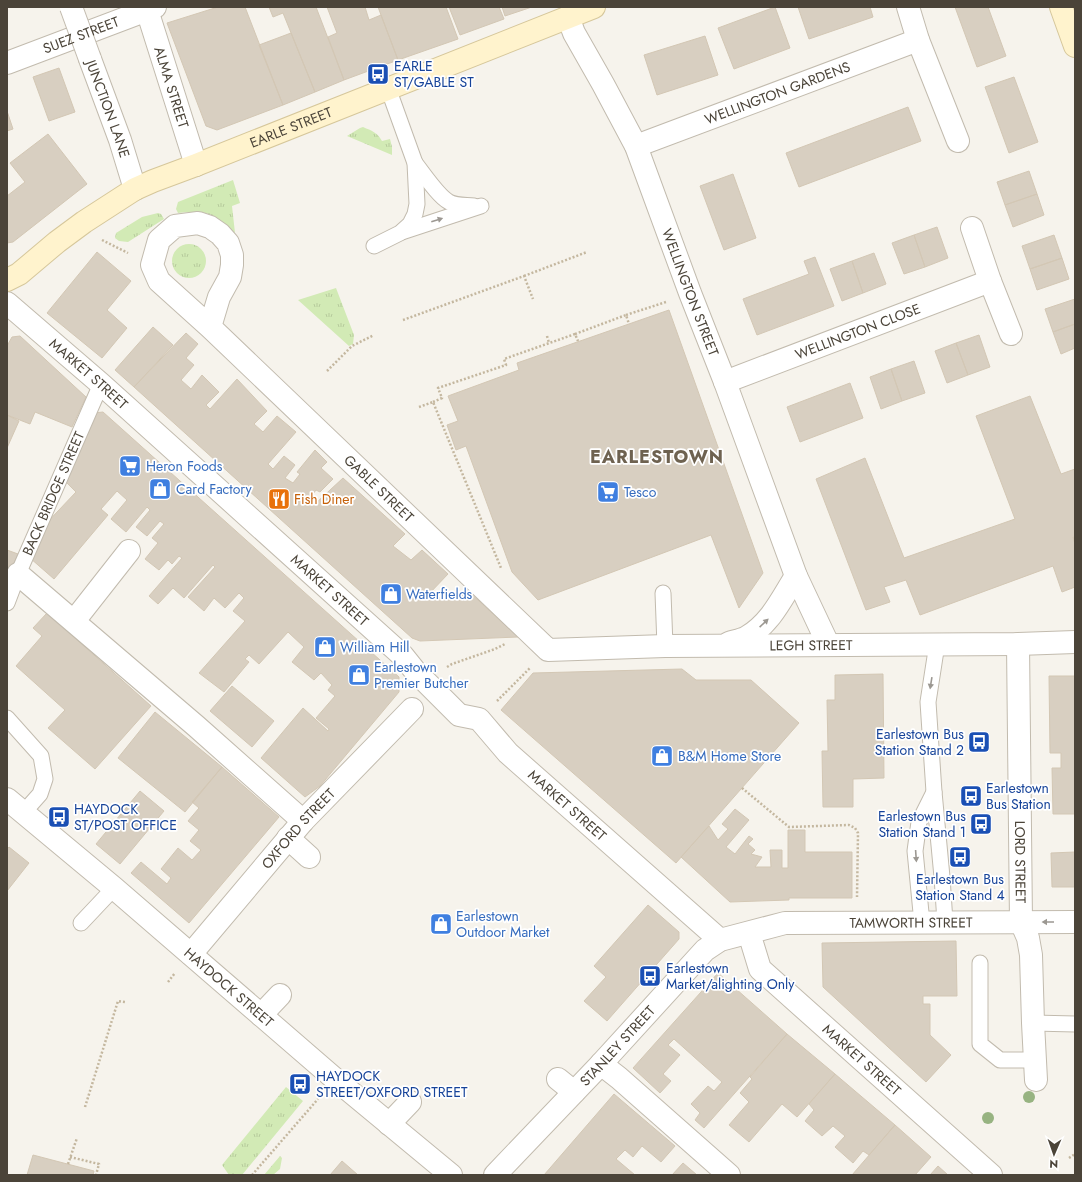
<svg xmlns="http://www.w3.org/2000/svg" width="1082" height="1182" font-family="Jost,sans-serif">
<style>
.grass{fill:url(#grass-tufts)}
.building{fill:#d8cfc1;stroke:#d3c7b4}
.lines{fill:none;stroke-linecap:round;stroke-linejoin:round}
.lane-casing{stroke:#c2bbae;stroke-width:17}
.street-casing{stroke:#c2bbae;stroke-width:24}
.secondary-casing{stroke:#d6c79b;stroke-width:24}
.path{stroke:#c4b79f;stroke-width:2.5;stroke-dasharray:2 2;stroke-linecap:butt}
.lane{stroke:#fff;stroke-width:15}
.street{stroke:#fff;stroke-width:22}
.secondary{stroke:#fff3cd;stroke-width:22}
.street-bridge-casing{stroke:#c2bbae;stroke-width:24;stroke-linecap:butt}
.street-bridge{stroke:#fff;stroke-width:22}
.tree{fill:#97b381}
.oneway{fill:#9c9892}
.labels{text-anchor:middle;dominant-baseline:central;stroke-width:3.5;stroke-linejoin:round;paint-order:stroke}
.street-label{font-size:14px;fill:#4b4439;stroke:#fff}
.transit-label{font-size:14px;fill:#164399;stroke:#fff;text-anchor:start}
.shop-label{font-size:14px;fill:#366cbe;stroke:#fff;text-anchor:start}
.food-label{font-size:14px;fill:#c56008;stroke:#fff;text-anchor:start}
.district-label{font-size:18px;font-weight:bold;letter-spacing:1px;fill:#6e6250;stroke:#fff}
</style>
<defs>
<pattern id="grass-tufts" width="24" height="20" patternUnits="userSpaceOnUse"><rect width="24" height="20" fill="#d2eab5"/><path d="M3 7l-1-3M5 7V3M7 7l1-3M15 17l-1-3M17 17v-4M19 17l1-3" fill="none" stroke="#b6ca9c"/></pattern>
</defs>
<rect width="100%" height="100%" fill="#f6f3ec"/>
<path class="grass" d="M363 127C372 131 377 132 382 141L390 139 392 147V155L347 136 360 128Z
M233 180 240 203 232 206 235 233C214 213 208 210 178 213L176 209 178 202Z
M158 213 161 214 164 219 128 242 119 241 115 238 116 233 142 217Z
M172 261a17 17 0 1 1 34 0a17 17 0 1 1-34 0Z
M336 288 354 335 353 344 349 346 298 300Z
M286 1087 303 1101 242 1175H229L222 1165Z
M280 1156 282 1158 280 1169 273 1175H264Z"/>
<path class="building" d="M218 7H245L283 105 217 130 206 126 167 23Z
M269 7H316L344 80 315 92 283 13 273 17Z
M327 7H365L369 20 381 15 398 60 344 80 328 37 337 33Z
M378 7H446L458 39 398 60Z
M449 7H499L504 19 460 35Z
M502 7H532L505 16Z
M775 7 790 48 734 69 718 28Z
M798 7H870L873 17 809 39Z
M955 7H988L1006 56 977 67Z
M291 33 315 92 283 105 259 45Z
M705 36 718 75 657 95 644 55Z
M59 68 75 112 49 121 33 77Z
M1014 77 1038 142 1009 153 985 87Z
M908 107 921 141 799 187 786 153Z
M7 111 13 129 7 131Z
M48 134 87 184 13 242 7 243V196L25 182 10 163Z
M1029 171 1037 194 1005 205 997 182Z
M733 174 756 238 724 250 700 186Z
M1037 194 1044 215 1013 227 1005 205Z
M937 227 948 258 925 267 914 235Z
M914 235 925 267 904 274 892 243Z
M1054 235 1062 258 1030 269 1022 246Z
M97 252 131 281 107 310 127 328 102 358 47 313Z
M874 253 886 284 863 293 852 261Z
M815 257 834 306 757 335 743 299 809 274 804 261Z
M1062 258 1069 279 1037 290 1030 269Z
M852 261 863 293 842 301 830 269Z
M1075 299V324L1053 332 1045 309Z
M669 310 763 573 739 608 711 535 538 600 512 572 466 446 456 450 447 425 458 421 448 396 519 370 517 363Z
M1075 324V348L1061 354 1053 332Z
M153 327 173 345 134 387 115 370Z
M186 333 198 344 186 358 194 365 181 380 191 389 202 375 219 392 206 405 210 409 237 379 267 411 254 424 263 432 277 416 296 432 268 464 273 469 284 456 295 465 285 478 293 483 300 474 297 472 315 450 327 462 321 468 333 479 320 492 316 490 310 498 316 503 343 478 405 534 393 546 411 560 422 550 448 574 428 595 431 598 462 597V593L466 589 518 637 420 641 412 638 134 387Z
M979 335 990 367 968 375 956 343Z
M20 336 86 397 72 427 35 412 30 424 7 415V346L12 337Z
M956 343 968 375 947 383 935 351Z
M914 361 925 393 902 401 891 369Z
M891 369 902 401 881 409 870 377Z
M850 383 863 418 800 442 787 407Z
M1030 396 1061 474 1075 469V538L1073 537 1075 544V587L1062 592 1053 566 920 615 906 580 884 587 890 602 866 610 816 479 865 458 904 558 1015 519 976 416Z
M103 412 399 677V692L320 786 305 797 261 758 303 708 328 731 329 729 316 718 335 696 328 690 332 685 321 673 314 680 292 662 304 647 288 632 259 664 249 655 245 659 249 662 224 692 199 673 245 621 233 611 244 598 239 593 225 608 214 598 204 611 188 597 215 567 213 565 184 598 173 588 158 604 149 596 182 558 179 556 172 564 168 560 159 570 145 559 158 543 152 538 164 524 160 521 147 536 136 527 150 510 147 507 126 532 111 519 127 500 117 491 101 509 108 515 54 579 30 558 40 530 76 492 64 480 94 413Z
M7 415 19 421 7 448Z
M7 550 18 554 7 580Z
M47 613 151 706 95 769 48 728 65 710 16 666 42 636 33 628Z
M682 669 696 680H751L799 723 676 863 501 710 533 673Z
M883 674 884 778 853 779V807H823L822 751H828L827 700H835V675Z
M1049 676H1075V814H1053L1052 768H1061V753H1050Z
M232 686 274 721 252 747 210 711Z
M155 712 222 767 185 812 118 758Z
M222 767 279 817 189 923 131 873 141 862 167 884 171 878 161 869 178 848 192 860 201 850 190 841 199 830 188 821 199 808 192 802Z
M140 791 164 811 120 864 96 844Z
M735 809 749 820 726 847 735 854 749 836 753 839 748 844 755 850 751 854 762 857 755 867H771L770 850H782V868H788V830H805V852H852V898H789V900L730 902 681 857 709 826 718 840 728 829 722 824Z
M9 847 29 863 7 891V849Z
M1075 852V887H1052L1051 853Z
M648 905 679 932V939L607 1021 584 1001 606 977 594 966Z
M956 941 957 996H923V1004H930V1035L951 1055 926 1082 823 987 822 943Z
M718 973 787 1034 704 1128 695 1120 700 1113 691 1104 708 1086 714 1091 722 1082 674 1039 668 1045 680 1055 663 1074 671 1081 660 1093 633 1068Z
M787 1034 835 1074 797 1117 782 1104 749 1142 729 1125 749 1102 740 1093 752 1079 750 1077Z
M835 1074 895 1125 869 1155 863 1151 853 1163 835 1147 845 1136 833 1126 822 1136 805 1121 814 1110 809 1104Z
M614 1094 675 1146 661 1162 642 1146 633 1157 625 1150 616 1159 635 1175H544Z
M895 1125 931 1157 915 1175H852Z
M33 1155 94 1171 93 1175H27Z
M342 1161 358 1175H330Z
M683 1163 697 1175H672Z
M938 1166 948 1175H930Z"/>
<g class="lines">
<g class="lane-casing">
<g id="lane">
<path d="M415 163C423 173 438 196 449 202 456 206 466 205 474 206"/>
<path d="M402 232 481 206"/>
<path d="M374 246 400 233 410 224 415 214 417 204 415 163 388 88"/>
<path d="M663 593 665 646"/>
<path id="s1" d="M7 603 18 574 101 384"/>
<path d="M937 644 928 702 934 792 942 877 945 922"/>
<path d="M7 718 41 756 45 779 40 794 24 812"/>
<path d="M81 923 114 888"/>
<path d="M922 923 915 851 919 822 934 792"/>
<path d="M980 963V1044L1000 1060H1036"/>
<path d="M1033 1023 1075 1024"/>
</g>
</g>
<g class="street-casing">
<g id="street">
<path d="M908 7 918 40 958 141"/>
<path id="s2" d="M147 10 196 165"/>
<path id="s3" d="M568 17 574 33 603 84 636 146 690 293 725 382 796 576 828 644"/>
<path id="s4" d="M90 59 120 140 135 189"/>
<path id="s5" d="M7 63 155 7"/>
<path id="s6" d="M636 146 918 40"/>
<path d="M972 228 990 281 1011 334"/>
<path id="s7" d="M7 303 101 384 403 656 415 671 459 715 479 719 508 753 720 940"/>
<path id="s8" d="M210 327 219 297 230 277 232 265V255L228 243 220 234 210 227 198 223 175 226 159 240 152 265 159 281 210 327 548 650 665 646 1018 644 1075 642"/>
<path id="s9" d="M725 382 990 281"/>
<path d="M18 574 196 726 303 821"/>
<path d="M74 621 129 551"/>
<path d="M729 643C735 641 742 640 747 637 771 623 782 598 796 576"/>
<path id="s10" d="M1018 644 1021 922 1028 938 1031 955 1033 1023 1036 1080"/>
<path id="s11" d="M7 799 114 888 335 1079 451 1175"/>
<path d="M288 838 309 857"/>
<path id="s12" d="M749 933 760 969 991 1175"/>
<path id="s13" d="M191 954 303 821 412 709"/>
<path d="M261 1015 280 995"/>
<path d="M601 1064 619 1078 729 1175"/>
<path d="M558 1079 574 1092"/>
<path d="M389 1124 410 1102"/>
<path id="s14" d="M495 1175 601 1064 705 950 720 940 785 923 1075 922"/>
</g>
</g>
<g class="secondary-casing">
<g id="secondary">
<path d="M1061 7 1075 46"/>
<path id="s15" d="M7 280 19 274 57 242 84 222 135 189 153 181 196 165 594 7"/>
</g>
</g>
<path class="path" d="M102 240 128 253
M524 276 587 252
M626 315 666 302
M403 320 524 276 533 299
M575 334 626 315 629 324
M547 336 549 343
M327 371 352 346 374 335
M433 402 442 398 438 388 506 365 504 359 575 334 578 341
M419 407 433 402 501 568
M447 667 452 664 495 649 505 644
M497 701 530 668
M742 788 789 827 849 825 855 828 858 833 857 897
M168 982 175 973
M85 1107 118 1001 125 1002
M70 1157 99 1164 96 1175H98
M1069 1158 1075 1154
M68 1164 77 1138
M252 1175 318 1099"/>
<use href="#lane" class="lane"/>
<use href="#street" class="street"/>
<use href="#secondary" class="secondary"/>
<g class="street-bridge-casing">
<path id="street-bridge" d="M71 7 90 59"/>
</g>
<use href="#street-bridge" class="street-bridge"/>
</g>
<g class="tree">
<circle cx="1029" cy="1097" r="6"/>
<circle cx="988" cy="1118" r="6"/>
</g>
<defs><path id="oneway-solid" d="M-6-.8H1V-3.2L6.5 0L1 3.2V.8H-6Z"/></defs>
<g class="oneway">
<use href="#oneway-solid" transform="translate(437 220) rotate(-18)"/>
<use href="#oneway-solid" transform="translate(764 623) rotate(-43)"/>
<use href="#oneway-solid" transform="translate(931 683) rotate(99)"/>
<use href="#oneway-solid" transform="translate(916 856) rotate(86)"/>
<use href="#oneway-solid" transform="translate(1048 922) rotate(180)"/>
</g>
<defs>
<g id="bus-square" transform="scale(1.15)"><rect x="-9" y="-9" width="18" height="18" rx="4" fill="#1a4fb4" stroke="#fff"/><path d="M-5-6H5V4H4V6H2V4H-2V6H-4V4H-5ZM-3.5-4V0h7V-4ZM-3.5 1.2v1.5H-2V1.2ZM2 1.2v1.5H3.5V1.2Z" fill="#fff"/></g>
<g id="supermarket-square" transform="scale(1.15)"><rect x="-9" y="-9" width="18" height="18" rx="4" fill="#3f7fe0" stroke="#fff"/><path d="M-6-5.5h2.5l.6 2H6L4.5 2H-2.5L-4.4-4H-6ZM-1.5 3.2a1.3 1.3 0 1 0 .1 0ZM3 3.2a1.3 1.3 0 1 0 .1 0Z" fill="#fff"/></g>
<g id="shop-square" transform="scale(1.15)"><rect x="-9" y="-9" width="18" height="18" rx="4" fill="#3f7fe0" stroke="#fff"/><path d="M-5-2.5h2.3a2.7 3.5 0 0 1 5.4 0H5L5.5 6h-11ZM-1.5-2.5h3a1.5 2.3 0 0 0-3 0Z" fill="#fff"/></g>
<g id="restaurant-square" transform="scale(1.15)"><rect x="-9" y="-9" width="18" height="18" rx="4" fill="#e8710a" stroke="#fff"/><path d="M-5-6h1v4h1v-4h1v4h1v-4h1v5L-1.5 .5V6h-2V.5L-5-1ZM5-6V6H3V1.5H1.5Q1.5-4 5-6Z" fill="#fff"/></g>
</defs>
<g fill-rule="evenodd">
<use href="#bus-square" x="378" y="74"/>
<use href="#supermarket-square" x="130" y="466"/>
<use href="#shop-square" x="160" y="489"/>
<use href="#supermarket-square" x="608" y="492"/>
<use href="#restaurant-square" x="279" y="499"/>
<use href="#shop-square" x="391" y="594"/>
<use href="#shop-square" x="325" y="647"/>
<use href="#shop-square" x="359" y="675"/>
<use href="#bus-square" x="979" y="742"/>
<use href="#shop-square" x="662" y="756"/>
<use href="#bus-square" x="971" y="796"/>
<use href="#bus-square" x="59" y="817"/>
<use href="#bus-square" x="981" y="824"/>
<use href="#bus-square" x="960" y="857"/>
<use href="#shop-square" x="441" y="924"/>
<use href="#bus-square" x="650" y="976"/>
<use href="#bus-square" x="300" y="1084"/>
</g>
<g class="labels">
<g class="street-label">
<text stroke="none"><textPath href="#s5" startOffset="79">SUEZ STREET</textPath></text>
<text stroke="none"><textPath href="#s2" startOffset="81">ALMA STREET</textPath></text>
<text stroke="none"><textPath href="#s6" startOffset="151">WELLINGTON GARDENS</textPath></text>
<text stroke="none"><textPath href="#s4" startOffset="53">JUNCTION LANE</textPath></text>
<text stroke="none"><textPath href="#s15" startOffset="325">EARLE STREET</textPath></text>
<text stroke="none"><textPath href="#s3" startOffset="302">WELLINGTON STREET</textPath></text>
<text stroke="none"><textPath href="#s9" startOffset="142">WELLINGTON CLOSE</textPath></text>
<text stroke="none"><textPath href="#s7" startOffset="108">MARKET STREET</textPath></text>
<text stroke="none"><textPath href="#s8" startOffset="516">GABLE STREET</textPath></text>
<text stroke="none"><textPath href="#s1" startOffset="119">BACK BRIDGE STREET</textPath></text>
<text stroke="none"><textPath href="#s7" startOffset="432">MARKET STREET</textPath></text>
<text stroke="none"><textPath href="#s8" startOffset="1013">LEGH STREET</textPath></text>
<text stroke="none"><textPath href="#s7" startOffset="756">MARKET STREET</textPath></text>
<text stroke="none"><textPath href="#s13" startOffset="165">OXFORD STREET</textPath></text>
<text stroke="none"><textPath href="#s10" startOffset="218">LORD STREET</textPath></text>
<text stroke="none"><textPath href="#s14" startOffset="519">TAMWORTH STREET</textPath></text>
<text stroke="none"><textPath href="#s11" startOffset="291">HAYDOCK STREET</textPath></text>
<text stroke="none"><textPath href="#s14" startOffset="178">STANLEY STREET</textPath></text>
<text stroke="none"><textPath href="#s12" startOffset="174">MARKET STREET</textPath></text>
</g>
<g class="transit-label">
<text x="394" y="66">EARLE<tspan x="394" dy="16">ST/GABLE ST</tspan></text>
<text x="964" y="734" text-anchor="end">Earlestown Bus<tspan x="964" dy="16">Station Stand 2</tspan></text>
<text x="986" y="788">Earlestown<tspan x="986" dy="16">Bus Station</tspan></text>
<text x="74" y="809">HAYDOCK<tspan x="74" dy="16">ST/POST OFFICE</tspan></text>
<text x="966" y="816" text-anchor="end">Earlestown Bus<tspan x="966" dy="16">Station Stand 1</tspan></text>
<text x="960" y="879" text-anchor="middle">Earlestown Bus<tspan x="960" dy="16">Station Stand 4</tspan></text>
<text x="666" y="968">Earlestown<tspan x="666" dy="16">Market/alighting Only</tspan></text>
<text x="316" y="1076">HAYDOCK<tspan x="316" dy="16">STREET/OXFORD STREET</tspan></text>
</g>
<g class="shop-label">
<text x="146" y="466">Heron Foods</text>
<text x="176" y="489">Card Factory</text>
<text x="624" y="492">Tesco</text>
<text x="406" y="594">Waterfields</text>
<text x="340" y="647">William Hill</text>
<text x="374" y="667">Earlestown<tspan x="374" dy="16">Premier Butcher</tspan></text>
<text x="678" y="756">B&amp;M Home Store</text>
<text x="456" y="916">Earlestown<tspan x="456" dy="16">Outdoor Market</tspan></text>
</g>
<g class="food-label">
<text x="294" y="499">Fish Diner</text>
</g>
<g class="district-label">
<text x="657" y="457">EARLESTOWN</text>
</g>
</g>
<rect width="1082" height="1182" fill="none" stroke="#4b4439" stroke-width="16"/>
<g transform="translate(1054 1154) rotate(182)" stroke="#ffffff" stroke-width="3" paint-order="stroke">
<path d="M0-3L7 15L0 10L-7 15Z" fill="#4b4439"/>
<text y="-6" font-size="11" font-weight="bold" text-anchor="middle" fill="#4b4439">N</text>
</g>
</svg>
